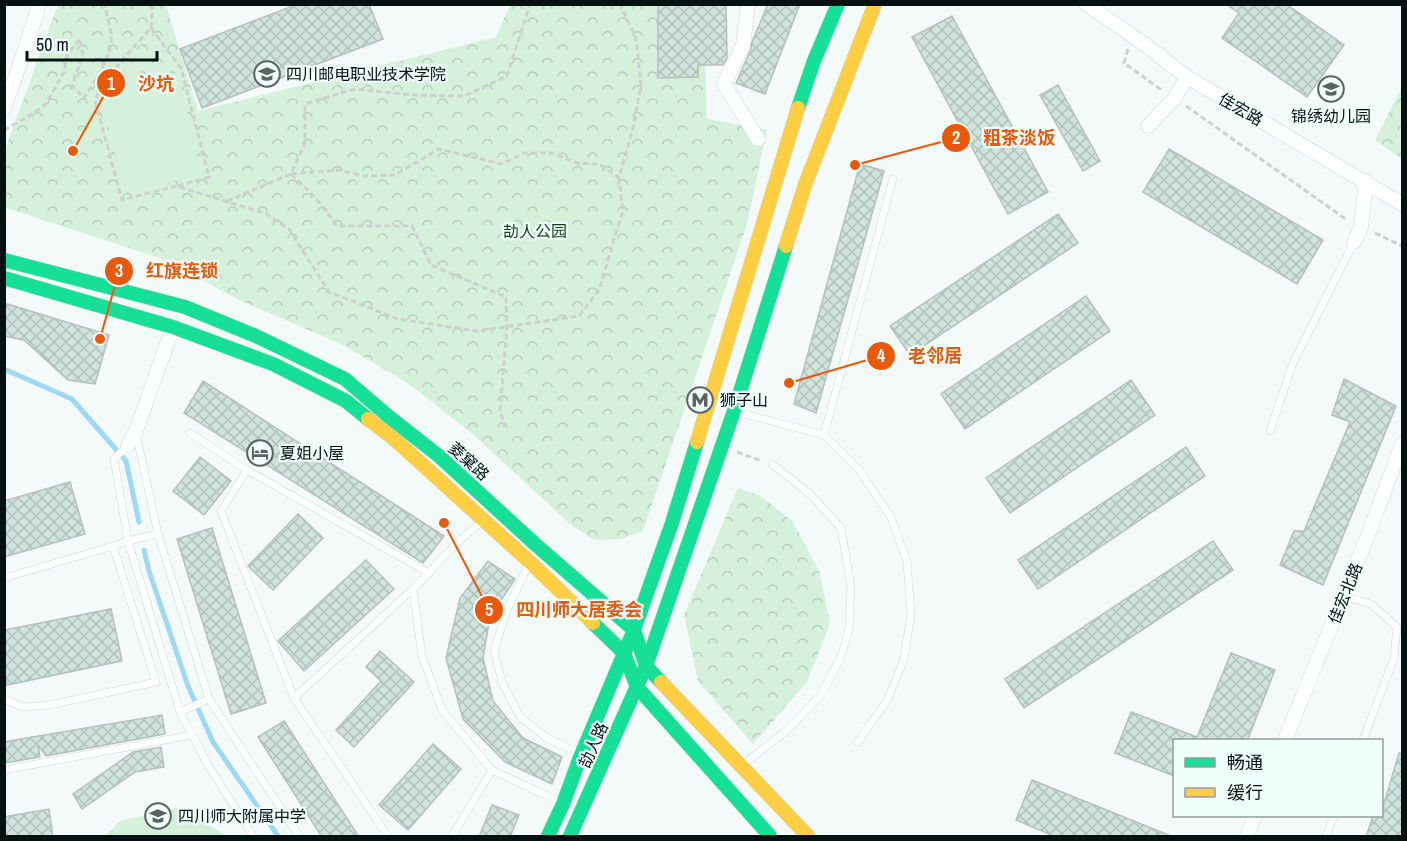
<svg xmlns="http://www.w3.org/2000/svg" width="1407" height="841" font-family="'Archivo Narrow','Noto Sans SC',sans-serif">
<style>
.forest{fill:url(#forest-crowns)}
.garden{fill:#d6f1db}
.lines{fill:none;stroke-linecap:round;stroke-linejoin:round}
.stream{stroke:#9ed8f3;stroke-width:5}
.building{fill:url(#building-cross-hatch);stroke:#b6bfbc;stroke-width:1.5}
.lane-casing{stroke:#cfd8d7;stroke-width:8}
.street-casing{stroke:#cfd8d7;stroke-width:15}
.fast-casing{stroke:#cfd8d7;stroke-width:15}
.slow-casing{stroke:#cfd8d7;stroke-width:15}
.path{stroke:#cfd1d1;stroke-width:3;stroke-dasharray:6 3;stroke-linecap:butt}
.lane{stroke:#fdfefe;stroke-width:7}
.street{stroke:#fdfefe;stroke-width:14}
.fast{stroke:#16e098;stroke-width:14}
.slow{stroke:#ffcf43;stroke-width:14}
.labels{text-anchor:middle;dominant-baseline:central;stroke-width:4.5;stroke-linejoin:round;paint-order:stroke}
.poi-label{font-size:16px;fill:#051110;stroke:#f0fefc;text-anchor:start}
.street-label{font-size:16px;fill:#051110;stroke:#f0fefc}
.park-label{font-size:16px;fill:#143e1b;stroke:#f0fefc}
.leader{fill:none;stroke:#e8590c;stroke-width:2}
.callout-dot{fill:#e8590c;stroke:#f0fefc;stroke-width:2}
.mark-label{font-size:18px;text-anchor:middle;font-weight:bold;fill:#fff}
.callout-label{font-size:18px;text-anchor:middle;font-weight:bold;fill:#e8590c;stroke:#f0fefc;stroke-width:4.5;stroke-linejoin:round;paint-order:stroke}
</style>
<defs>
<pattern id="forest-crowns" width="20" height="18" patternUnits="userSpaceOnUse" patternTransform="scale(1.5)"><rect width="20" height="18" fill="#d6f1db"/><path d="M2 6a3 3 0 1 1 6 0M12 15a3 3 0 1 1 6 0" fill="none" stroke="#b6cebb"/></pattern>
<pattern id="building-cross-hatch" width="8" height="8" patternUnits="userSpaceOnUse" patternTransform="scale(1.5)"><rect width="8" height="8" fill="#d0e3dc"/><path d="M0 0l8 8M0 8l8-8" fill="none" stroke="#b1c2bc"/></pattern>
</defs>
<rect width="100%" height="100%" fill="#f4fafa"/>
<path class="forest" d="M58 4 166 5 198 111 496 37 510 5H703L707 119 767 130 747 224 643 531 620 539 595 540 571 525 475 436 409 384 343 345 239 300 163 259 6 208 4 202V153Z
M1402 87V159L1375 140Z
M738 488 761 496 793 522 820 573 830 624 807 682 753 744 698 681 684 615Z"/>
<path class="garden" d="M178 72 202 174 125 193 100 91Z
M177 808 223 833 225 836H105L120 821Z"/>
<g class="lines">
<path class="stream" d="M4 369 72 399 126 461 139 522
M144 550 149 571 188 686 213 742 278 836"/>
</g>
<path class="building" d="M298 4H369L383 39 202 108 180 49Z
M658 4H726L727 58 723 65H698V77L658 78Z
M768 4H800L765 94 736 83 751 49 752 42Z
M1226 4H1286L1344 45 1307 97 1222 38 1239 13Z
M952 16 1048 192 1008 214 912 37Z
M1058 85 1100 161 1083 171 1040 95Z
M1169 149 1323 240 1297 284 1143 192Z
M860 164 884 171 816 413 794 404Z
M1058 214 1078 243 910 355 890 326Z
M1086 296 1110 331 965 429 941 394Z
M4 303 109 335 95 384 68 380 24 340 4 336Z
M1344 379 1396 406 1323 585 1280 565 1294 531H1304L1350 422 1332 415Z
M1131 380 1155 415 1010 513 986 478Z
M203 381 444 536 423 563 184 413Z
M1186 447 1205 476 1038 589 1018 560Z
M200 457 231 481 204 515 173 491Z
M70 482 85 534 4 557V501Z
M298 514 323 538 273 590 248 566Z
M212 528 266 703 231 714 177 539Z
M1213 541 1233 570 1024 708 1005 679Z
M366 560 394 589 304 671 278 641Z
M488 561 515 579 490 617 483 658 493 701 523 738 562 757 552 784 505 762 463 719 446 658 460 598Z
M111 609 122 661 7 685 4 670V630Z
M380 651 414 682 354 747 336 730 381 681 366 667Z
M1231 653 1275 670 1247 741H1174V776L1115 753 1131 712 1197 737Z
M162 715 165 734 46 756 38 745 40 757 4 763V742Z
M284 721 359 837H322L258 737Z
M433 744 461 769 408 830 379 805Z
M161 747 164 767 135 772 82 809 73 794 133 752Z
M1399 753 1402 754V837H1366L1373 816H1382V810Z
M1032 780 1171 836V837H1056L1016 820Z
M492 805 519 815 510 837H479Z
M49 809 53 837H4V817Z"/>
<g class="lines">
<g class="lane-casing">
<path id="lane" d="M737 412 824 435 893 179
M1270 431 1293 363 1354 242
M190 433 247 470 429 573
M824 435 859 470 891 517 907 562 911 614 904 659 888 699 858 742
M128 445 114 459 128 541 180 712 208 765 253 836
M247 470 221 511 294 698 388 836
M158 534 209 699 299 836
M113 546 128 541 158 534 136 433
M529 564 507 610 494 650 502 682 520 717 547 738 578 753
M4 578 113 546 156 682 50 705 22 707 4 699
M413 589 422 656 442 710 492 770 560 802
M1343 596 1371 604 1397 627 1394 658 1363 740
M294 698 413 589 459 541 481 522
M180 712 209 699
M744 764 787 730 821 695 841 657 849 629 851 587 841 528 810 494 772 464
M4 770 192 735
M452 836 492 770
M1326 836 1334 816"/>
</g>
<g class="street-casing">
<path id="street" d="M748 4 743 45 724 84 758 139
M1086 4 1147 46 1187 77 1402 204
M4 109 23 55 37 12 38 4
M1148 126 1174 99 1187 77
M1354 242 1361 227 1366 181
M128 445 136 431 173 327
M1285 740 1368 535 1402 444
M1247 836 1255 816"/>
</g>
<g class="fast-casing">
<path id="fast" d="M798 108 814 61 838 4
M4 260 185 307 256 336 345 379 388 416 439 456 535 544 634 630 646 666 661 682
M4 278 173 327 273 364 346 401 368 419
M593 623 624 653 637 687 770 836
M548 836 563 804 581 755 634 630 672 523 697 442
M570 836 646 666 734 411 786 246"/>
</g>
<g class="slow-casing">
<path id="slow" d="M786 246 805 185 875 4
M368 419 392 437 530 562 593 623
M697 442 798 108
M661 682 808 836"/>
</g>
<path class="path" d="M150 4 152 13 151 28 123 59 104 82 95 100 122 200 176 186 267 214 289 229 329 292 398 319 477 331 579 316 599 290 623 210 619 178 633 128 641 85 636 38 620 4
M151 28 181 68 209 177 178 186
M1128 49 1124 63 1163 91
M1186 106 1347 220
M4 130 31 115 46 104 64 72 67 55 80 39 83 55 72 85 84 98C95 80 114 55 111 33 109 23 106 14 105 4
M291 174 316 198 337 226H412L431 265 506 297 507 327 500 411 505 427
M291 174 340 170 363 176 395 175 439 149 501 164 525 153H553L577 163 599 164 619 178
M227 201 291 174 305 143V104L354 89 412 95 464 96 507 76 530 4
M1375 233 1402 246
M737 452 762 461"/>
<use href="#lane" class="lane"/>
<use href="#street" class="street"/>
<use href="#fast" class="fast"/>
<use href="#slow" class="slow"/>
</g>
<defs>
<g id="university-ring" transform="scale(1.35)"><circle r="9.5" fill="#f0fefc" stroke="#596362" stroke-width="1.5"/><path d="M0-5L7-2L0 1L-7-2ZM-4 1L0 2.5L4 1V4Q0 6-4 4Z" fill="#596362"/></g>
<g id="school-ring" transform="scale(1.35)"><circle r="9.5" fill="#f0fefc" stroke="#596362" stroke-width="1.5"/><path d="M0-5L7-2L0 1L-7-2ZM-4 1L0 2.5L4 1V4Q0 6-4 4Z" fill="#596362"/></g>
<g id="metro-ring" transform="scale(1.35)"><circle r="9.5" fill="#f0fefc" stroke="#596362" stroke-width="1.5"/><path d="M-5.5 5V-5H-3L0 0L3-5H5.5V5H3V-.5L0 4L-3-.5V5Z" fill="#596362"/></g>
<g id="hotel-ring" transform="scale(1.35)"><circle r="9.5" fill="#f0fefc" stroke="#596362" stroke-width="1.5"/><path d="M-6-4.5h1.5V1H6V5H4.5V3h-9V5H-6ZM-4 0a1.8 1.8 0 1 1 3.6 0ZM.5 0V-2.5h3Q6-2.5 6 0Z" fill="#596362"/></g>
</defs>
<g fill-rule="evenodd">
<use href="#university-ring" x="267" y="74"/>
<use href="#school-ring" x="1331" y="89"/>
<use href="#metro-ring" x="700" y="400"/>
<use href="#hotel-ring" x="260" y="453"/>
<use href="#school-ring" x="158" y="816"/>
</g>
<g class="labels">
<g class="poi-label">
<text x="286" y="74">四川邮电职业技术学院</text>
<text x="1331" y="116" text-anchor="middle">锦绣幼儿园</text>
<text x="720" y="400">狮子山</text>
<text x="280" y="453">夏姐小屋</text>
<text x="178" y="816">四川师大附属中学</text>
</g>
<g class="street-label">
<text transform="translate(1241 109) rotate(30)">佳宏路</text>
<text transform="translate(469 461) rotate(42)">菱窠路</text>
<text transform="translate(1345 593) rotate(-68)">佳宏北路</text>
<text transform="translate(593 745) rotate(-66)">劼人路</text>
</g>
<g class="park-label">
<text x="535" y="231">劼人公园</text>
</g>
</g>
<path class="leader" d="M73 151L111 83M855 165L956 138M100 339L119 271M789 383L881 356M444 523L489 610"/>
<g class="callout-dot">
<circle cx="73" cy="151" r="6"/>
<circle cx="855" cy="165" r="6"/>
<circle cx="100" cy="339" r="6"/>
<circle cx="789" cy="383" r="6"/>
<circle cx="444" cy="523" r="6"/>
<circle cx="111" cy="83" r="15"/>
<circle cx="956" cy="138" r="15"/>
<circle cx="119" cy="271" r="15"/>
<circle cx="881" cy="356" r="15"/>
<circle cx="489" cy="610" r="15"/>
</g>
<g class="mark-label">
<text x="111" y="90">1</text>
<text x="956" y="144">2</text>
<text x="119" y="277">3</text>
<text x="881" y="362">4</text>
<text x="489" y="616">5</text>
</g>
<g class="callout-label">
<text x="156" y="90">沙坑</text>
<text x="1019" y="144">粗茶淡饭</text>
<text x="182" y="277">红旗连锁</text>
<text x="935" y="362">老邻居</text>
<text x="579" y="616">四川师大居委会</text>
</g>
<rect width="1407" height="841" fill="none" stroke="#051110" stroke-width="12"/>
<rect x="1173" y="739" width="210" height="78" fill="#f0fefc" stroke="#929f9e" stroke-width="1.5"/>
<rect x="1185" y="758" width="30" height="9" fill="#16e098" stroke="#929f9e" stroke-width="1.5"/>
<text x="1227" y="769" font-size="18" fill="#051110">畅通</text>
<rect x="1185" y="788" width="30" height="9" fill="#ffcf43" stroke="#929f9e" stroke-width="1.5"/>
<text x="1227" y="799" font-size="18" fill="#051110">缓行</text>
<path d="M27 51v9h130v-9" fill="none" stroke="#051110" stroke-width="3"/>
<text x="36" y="51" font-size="18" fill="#051110" stroke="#f0fefc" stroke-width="4.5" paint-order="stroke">50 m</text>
</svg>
